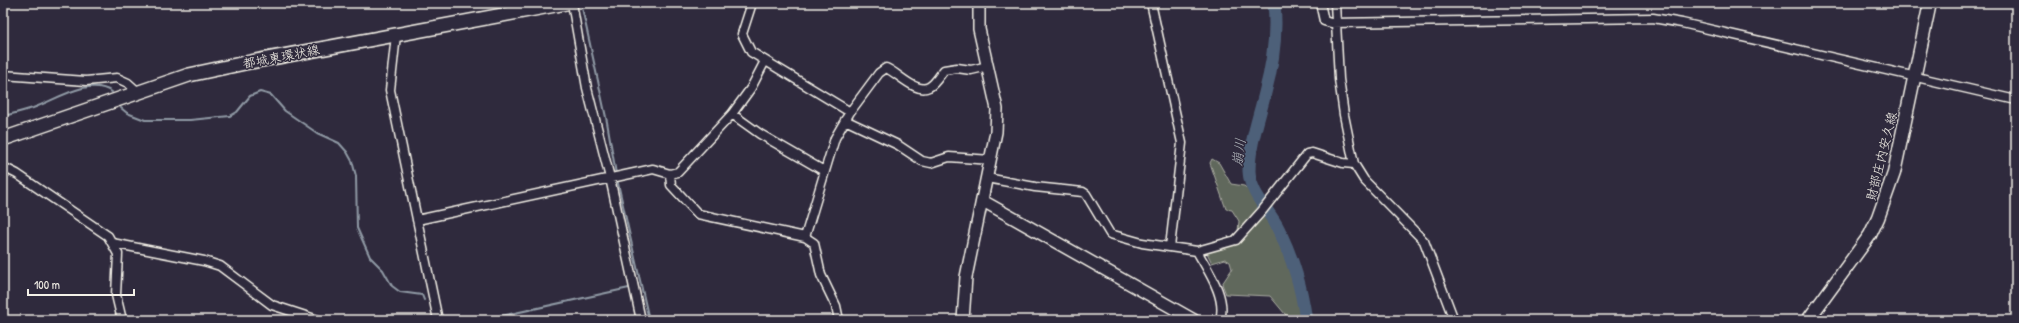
<svg xmlns="http://www.w3.org/2000/svg" width="2019" height="323" font-family="'Patrick Hand','Klee One',sans-serif">
<style>
.green{fill:#61685b;stroke:#aaaca2}
.lines{fill:none;stroke-linecap:round;stroke-linejoin:round}
.stream{stroke:#909aa5;stroke-width:2}
.river{stroke:#4e6079;stroke-width:13}
.minor-casing{stroke:#f4f1e8;stroke-width:11}
.tertiary-casing{stroke:#f4f1e8;stroke-width:14}
.secondary-casing{stroke:#f4f1e8;stroke-width:15}
.primary-casing{stroke:#f4f1e8;stroke-width:16}
.minor{stroke:#2f2a3d;stroke-width:8}
.tertiary{stroke:#2f2a3d;stroke-width:11}
.secondary{stroke:#2f2a3d;stroke-width:12}
.primary{stroke:#2f2a3d;stroke-width:13}
.labels{text-anchor:middle;dominant-baseline:central;stroke-width:3;stroke-linejoin:round;paint-order:stroke}
.street-label{font-size:13px;fill:#f4f1e8;stroke:#2f2a3d}
.water-label{font-size:14px;font-style:italic;fill:#b2b7bc;stroke:#2f2a3d}
</style>
<rect width="100%" height="100%" fill="#2f2a3d"/>
<filter id="ink" filterUnits="userSpaceOnUse"><feTurbulence type="fractalNoise" baseFrequency=".025" numOctaves="2"/><feDisplacementMap in="SourceGraphic" scale="8" xChannelSelector="R" yChannelSelector="G"/><feConvolveMatrix kernelMatrix="1 2 1 2 8 2 1 2 1" color-interpolation-filters="sRGB"/></filter>
<g filter="url(#ink)">
<path class="green" d="M1212 159 1219 163 1231 184 1244 186 1249 190 1277 231 1292 264 1309 320H1290L1270 296 1226 294 1222 284 1232 269 1230 262 1225 259 1212 263 1206 251 1226 241 1238 231 1239 221 1232 210 1226 209 1210 163Z"/>
<g class="lines">
<path class="stream" d="M581 3 607 122 616 174
M121 108 127 113 145 120H190L230 116 237 112 250 96 260 92 271 95 285 111 317 133 339 143 347 152 352 161 356 176 357 228 370 257 383 270 392 286 400 292 422 295 424 300
M3 116C13 114 23 111 33 108 56 100 89 76 112 92
M617 179 649 320
M483 320 629 288"/>
<path class="river" d="M1274 3C1277 33 1273 64 1265 93 1259 118 1249 145 1249 171 1250 194 1270 211 1279 230 1294 262 1301 286 1306 320"/>
<g class="minor-casing">
<path id="minor" d="M509 3 514 13
M572 3 587 88 610 178 641 320
M752 3 742 34 751 52 850 112
M1151 3 1182 143 1170 247
M1320 3 1324 21 1331 23 1653 18 1682 23 2016 100
M1335 3 1339 79 1344 115 1354 164 1364 180 1424 241 1454 320
M396 35 390 90 438 320
M3 75 86 81 117 78 128 83 138 92
M732 114 760 134 824 171
M845 120 898 145 922 161 931 163 949 157 991 160
M3 167 17 174 108 236 118 254 116 295 122 320
M670 174 671 185 698 214 805 237 814 243 821 275 836 306 839 320
M987 178 1035 187 1083 192 1086 194 1110 234 1142 243 1197 251C1208 271 1227 297 1220 320
M417 220 653 169 670 174 678 172 732 114 751 88 765 61
M805 237 835 138 850 112 879 73 886 68C898 73 916 94 929 87 935 84 940 75 944 70L957 68 971 70 988 66
M112 243 204 261 220 266 272 305 318 320
M1197 251 1236 240 1262 211 1307 154 1312 153 1343 163 1354 164"/>
</g>
<g class="tertiary-casing">
<path id="tertiary" d="M983 201 1194 320
M963 320 966 277 996 132 997 109 979 29V3"/>
</g>
<g class="secondary-casing">
<path id="secondary" d="M1808 320 1870 235 1878 218 1894 173 1930 3"/>
</g>
<g class="primary-casing">
<path id="primary" d="M3 139 189 75 245 63 566 3"/>
</g>
<use href="#minor" class="minor"/>
<use href="#tertiary" class="tertiary"/>
<use href="#secondary" class="secondary"/>
<use href="#primary" class="primary"/>
</g>
</g>
<g class="labels">
<g class="street-label">
<text transform="translate(281 56) rotate(-11)">都城東環状線</text>
<text transform="translate(1881 156) rotate(-76)">財部庄内安久線</text>
</g>
<g class="water-label">
<text transform="translate(1238 152) rotate(-82)">崩川</text>
</g>
</g>
<rect width="2019" height="323" fill="none" stroke="#2f2a3d" stroke-width="16"/>
<rect x="8" y="8" width="2003" height="307" fill="none" stroke="#f4f1e8" stroke-width="1.5" filter="url(#ink)"/>
<path d="M28 289v6h106v-6" fill="none" stroke="#f4f1e8" stroke-width="2"/>
<text x="34" y="289" font-size="12" fill="#f4f1e8" stroke="#2f2a3d" stroke-width="3" paint-order="stroke">100 m</text>
</svg>
